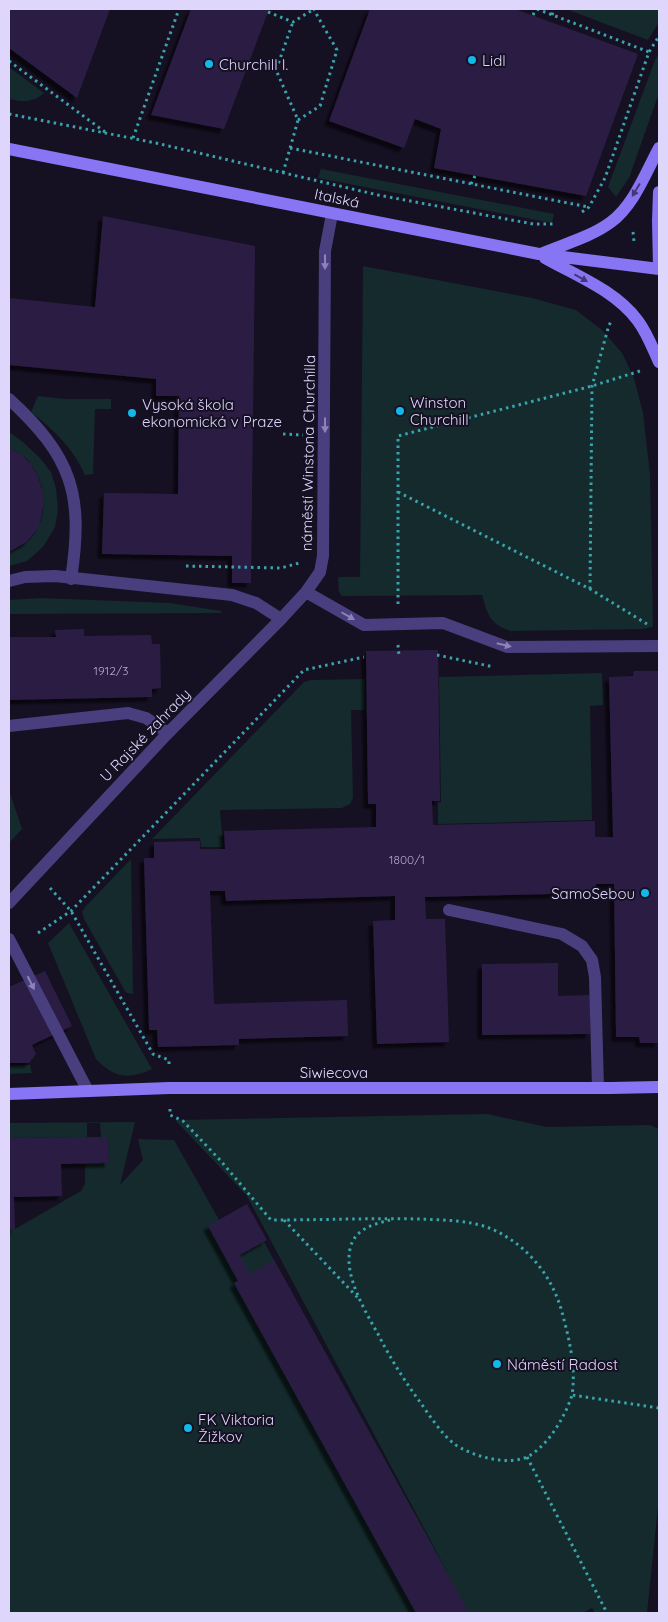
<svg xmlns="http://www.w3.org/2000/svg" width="668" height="1622" font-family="Quicksand,sans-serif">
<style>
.green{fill:#142a2c}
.building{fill:#2a1e42;filter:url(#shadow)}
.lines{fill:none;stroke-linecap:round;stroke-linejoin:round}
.path{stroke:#39a4ac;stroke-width:3;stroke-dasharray:2.5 4;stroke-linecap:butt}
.lane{stroke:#4a3f7e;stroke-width:12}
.street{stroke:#4a3f7e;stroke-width:12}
.secondary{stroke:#8875f3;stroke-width:12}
.oneway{fill:#443876}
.oneway2{fill:#8d83b7}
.poi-dot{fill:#13b8ea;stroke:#161023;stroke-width:2}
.labels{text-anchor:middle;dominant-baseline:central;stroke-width:4;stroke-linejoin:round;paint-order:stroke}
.number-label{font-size:12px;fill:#b2a8ce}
.poi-label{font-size:15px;fill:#dfd6fc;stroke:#161023;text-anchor:start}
.street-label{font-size:15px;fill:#dfd6fc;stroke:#161023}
</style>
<defs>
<filter id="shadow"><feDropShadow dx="-4.5" dy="4.5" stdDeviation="1" flood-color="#0009"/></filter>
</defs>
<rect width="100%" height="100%" fill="#161023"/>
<path class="green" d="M566 9H659V22L648 40Z
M659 54V93L629 178 616 197 608 187 655 60Z
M9 67 44 93C33 103 22 102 9 99Z
M321 169 554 214 552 223 318 178Z
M363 266 532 298 576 310 602 330 622 353 634 378 643 413 650 474 653 627 643 629 510 631C489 623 488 615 482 595L342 596 339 592 338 577H360Z
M38 396 65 399H111V409H95L93 474 85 475C73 448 54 430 31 412Z
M9 432 23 442 40 458 51 472 56 488 58 510 55 527 43 547 27 561 9 566V552C15 549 21 547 26 543 49 524 48 486 31 464 26 456 17 452 9 448Z
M40 598 170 603 221 611V613L9 614V600Z
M602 673 603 705 590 706 592 820 438 824V803L441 802 439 677Z
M365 679V710H351L353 798 350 804 342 808 220 810 223 847H201L200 838 152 839 304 682 311 680Z
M9 790 22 829 9 843Z
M131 859 133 994 127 993 125 991 84 919 82 912 85 907Z
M69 923 152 1069C129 1080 114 1078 96 1059L48 943Z
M9 1065H30L32 1073 9 1074Z
M487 1114 547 1127 650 1125 659 1129V1497L647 1613H595L592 1608 583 1613H9V1229H15L81 1191 85 1184V1163L109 1162 108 1137H101L100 1123H87V1137L9 1138V1123L135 1122 120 1185 143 1160 138 1139 174 1140 239 1255 264 1242 450 1577 247 1196 175 1120Z"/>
<path class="building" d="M9 9H110L77 98 9 48Z
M191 9H269L224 129 151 115Z
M370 9H515L638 54 586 196 434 168 441 129 415 119 404 148 329 121Z
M103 216 255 246 251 583H232V556L102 554 104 493 178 494 179 396H156V379L9 365V298L95 307Z
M9 448 22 455 31 464 38 476 43 493 44 503 39 527 27 542 9 552Z
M84 629V636L151 635 152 644H160L161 688 152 689V697L9 700V637H56L55 630Z
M438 650 440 801H432L433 825 595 821V837H613L609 677 633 676 634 671H659V1043H640L639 1037H616L614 884H596V893L425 897 426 919H445L449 1042 377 1044 373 921 395 920V896L226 901 225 891H210L214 1004 347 1000 348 1036 239 1039V1045L158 1047 157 1030H149L144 858H154V842L200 841V849H225L224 831 376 827V804H368L366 651Z
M558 963V996L590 995V1034L482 1035V964Z
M45 971 72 1026 32 1045 36 1054 29 1063H9V987Z
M87 1137H108L109 1163 61 1164 62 1196 14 1197 15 1229H9V1138Z
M247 1204 267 1240 240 1255 250 1274 274 1260 469 1613H416L234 1283 238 1281 208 1226Z"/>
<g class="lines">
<path class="path" d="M537 9 649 52
M268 12 293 22 314 9
M533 15 536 9
M552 15 554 9
M9 61 105 132
M9 114 156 143 378 195 533 224H554
M298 120 320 106 337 50 314 10
M133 138 179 9
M290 148 588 207
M283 173 298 120 276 70 293 22
M471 184 475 176
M582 212 589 207 605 178 649 52 659 36
M633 232 634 242
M283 434 303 435
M398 492 590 589 647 624
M186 566 281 568 299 563
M590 589 592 386 609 325 611 322
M398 604V436L592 386 640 371
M398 645 399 656
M437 655 494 667
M50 888 71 911 153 1054 169 1060V1068
M38 933 71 911 304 670 364 657
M170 1109V1115L183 1121 220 1160 271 1220C321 1220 370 1218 419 1219 444 1220 472 1220 494 1230 530 1247 554 1279 563 1316 570 1342 576 1369 572 1395L659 1408
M284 1220 359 1299
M390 1220C374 1224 354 1229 350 1249 344 1276 365 1311 378 1334 390 1358 404 1380 420 1402 430 1416 440 1432 453 1443 470 1456 509 1467 529 1456 549 1444 565 1417 572 1395
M527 1457 607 1613"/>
<path class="lane" d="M9 399C72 457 84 494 71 579
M9 581 25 577 55 576 232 595 256 603 281 619
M9 726 128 713 146 718 168 733
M449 910 562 934 582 946 592 960 595 977 598 1088
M9 939 88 1091"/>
<path class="street" d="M306 592 364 625 443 623 507 647 659 646
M9 903 168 733 281 619 306 592 320 572 323 556 325 251 332 214"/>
<path class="secondary" d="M9 149 539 254 659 269
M659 192 658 221 659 267
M541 254C564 244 591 237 611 222 634 205 646 172 659 148
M545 258C577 276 616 291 638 321 647 333 653 349 659 362
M9 1094 169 1088H611L659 1087"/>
</g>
<defs><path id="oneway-solid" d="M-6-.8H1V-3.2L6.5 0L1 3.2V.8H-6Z" transform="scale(1.25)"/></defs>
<g class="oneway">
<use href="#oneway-solid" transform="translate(636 190) rotate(121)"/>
<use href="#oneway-solid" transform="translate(581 278) rotate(29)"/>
</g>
<g class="oneway2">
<use href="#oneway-solid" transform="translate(325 262) rotate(90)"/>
<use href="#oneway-solid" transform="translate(325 425) rotate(90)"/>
<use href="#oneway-solid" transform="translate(348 616) rotate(30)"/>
<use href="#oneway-solid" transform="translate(504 645) rotate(13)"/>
<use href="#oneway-solid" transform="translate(31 983) rotate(63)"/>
</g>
<g class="poi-dot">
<circle cx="472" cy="60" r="5"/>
<circle cx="209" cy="64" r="5"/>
<circle cx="400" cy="411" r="5"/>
<circle cx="132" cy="413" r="5"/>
<circle cx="645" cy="893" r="5"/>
<circle cx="497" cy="1364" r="5"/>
<circle cx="188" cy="1428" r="5"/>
</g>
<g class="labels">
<g class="number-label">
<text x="111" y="670">1912/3</text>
<text x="407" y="859">1800/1</text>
</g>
<g class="poi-label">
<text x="482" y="60">Lidl</text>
<text x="219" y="64">Churchill I.</text>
<text x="410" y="402">Winston<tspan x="410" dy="17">Churchill</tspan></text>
<text x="142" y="404">Vysoká škola<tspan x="142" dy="17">ekonomická v Praze</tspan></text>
<text x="635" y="893" text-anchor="end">SamoSebou</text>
<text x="507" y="1364">Náměstí Radost</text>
<text x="198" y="1419">FK Viktoria<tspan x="198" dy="17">Žižkov</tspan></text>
</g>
<g class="street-label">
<text transform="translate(337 198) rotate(12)">Italská</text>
<text transform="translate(308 453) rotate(-89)">náměstí Winstona Churchilla</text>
<text transform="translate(145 735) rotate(-46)">U Rajské zahrady</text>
<text x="334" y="1072">Siwiecova</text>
</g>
</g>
<rect width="668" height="1622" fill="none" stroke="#dfd6fc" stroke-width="20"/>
</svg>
